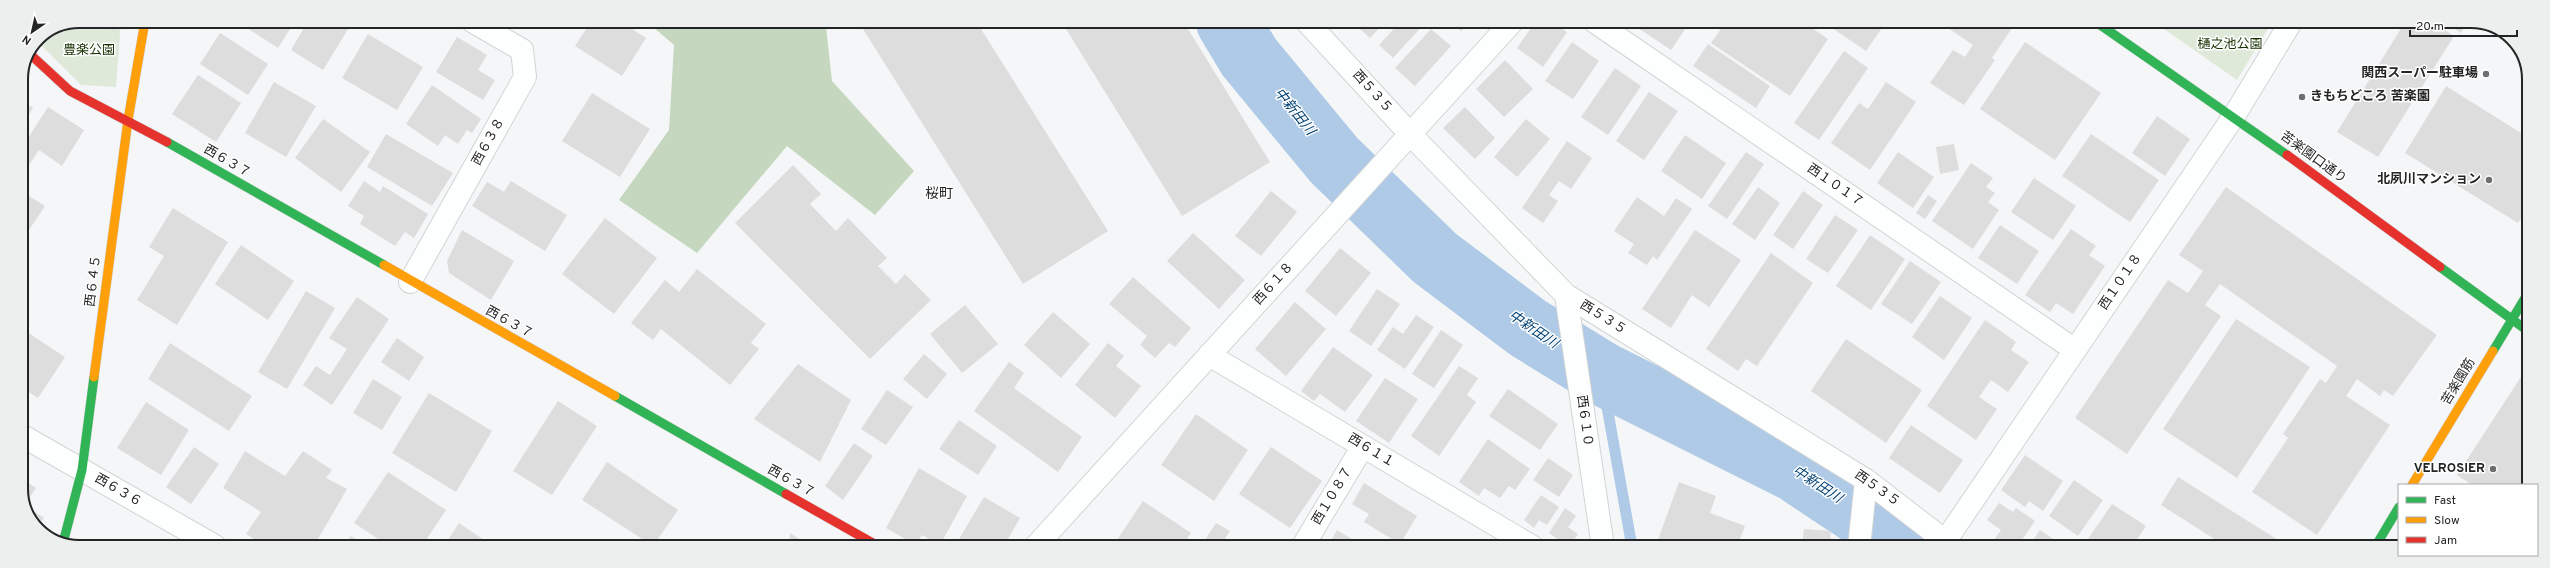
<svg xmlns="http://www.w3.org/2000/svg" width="2550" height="568" font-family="Overpass,'Noto Sans JP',sans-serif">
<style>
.green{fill:#dee9da}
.forest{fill:#c6d7bf}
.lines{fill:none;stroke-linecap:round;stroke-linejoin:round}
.stream{stroke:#aecae6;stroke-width:11}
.river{stroke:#aecae6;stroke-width:64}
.building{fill:#ddddde}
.street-casing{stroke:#d2d3d5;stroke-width:24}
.fast-casing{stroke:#d2d3d5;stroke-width:10}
.slow-casing{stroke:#d2d3d5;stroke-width:10}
.jam-casing{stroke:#d2d3d5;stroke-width:10}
.path{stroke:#d6d7d7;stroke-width:2.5;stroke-dasharray:2 2;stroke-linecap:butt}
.street{stroke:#fdfefe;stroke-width:22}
.fast{stroke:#30b455;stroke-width:9}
.slow{stroke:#ff9f0a;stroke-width:9}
.jam{stroke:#e5322d;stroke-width:9}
.poi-dot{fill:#6d6e70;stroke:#fff;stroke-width:1.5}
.labels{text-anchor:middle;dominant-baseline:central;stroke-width:3;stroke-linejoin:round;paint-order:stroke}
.park-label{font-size:13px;fill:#173100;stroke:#fff}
.poi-label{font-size:13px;font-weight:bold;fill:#242526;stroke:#fff;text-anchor:end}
.street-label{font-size:13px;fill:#242526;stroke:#fff}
.water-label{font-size:14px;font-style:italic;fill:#044374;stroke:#fff}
.neighbourhood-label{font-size:14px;fill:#242526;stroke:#fff}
.rim{fill:none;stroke:#242526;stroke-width:2}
</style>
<rect width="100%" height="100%" fill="#f4f6f8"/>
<path class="green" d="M79 21H121L116 87 81 85 37 41 38 38Z
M2154 22H2272L2237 80Z"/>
<path class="forest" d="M646 21H822L826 27 832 81 914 171 875 215 787 146 697 253 619 200 669 130 674 45Z"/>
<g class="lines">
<path class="stream" d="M1601 373 1632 547"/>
<path class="river" d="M1228 22 1249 57 1334 160 1435 258 1528 328 1601 373 1795 470 1911 547"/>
</g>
<path class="building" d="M251 21H295L278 48 247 28Z
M308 21H353L323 70 291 50Z
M573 21H620L646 38 622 76 575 46 586 29Z
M858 21H976L1108 231 1023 284Z
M1061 21H1183L1270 162 1182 216Z
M1352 22H1385L1370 38Z
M1400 22 1425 23 1393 58 1379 45Z
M1438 22H1470L1461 31 1452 23 1446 29Z
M1535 22H1552L1567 32 1543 67 1517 48Z
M1629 22H1690L1671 50Z
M1726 22H1803L1828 39 1790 96 1711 43Z
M1823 22H1886L1866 51Z
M1939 22H2016L1992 58 1995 60 1964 105 1930 83 1953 50 1965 57 1973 45Z
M2405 22H2433L2454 36 2378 157 2337 132Z
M2443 22H2468L2461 33Z
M1431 29 1451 46 1415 86 1395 68Z
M220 33 268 64 248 95 200 64Z
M368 34 423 67 397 110 342 78Z
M457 37 487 55 478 70 495 80 483 100 436 72Z
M1572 42 1599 61 1573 99 1545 81Z
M2025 42 2101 93 2055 160 1980 109Z
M1708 44 1770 86 1756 108 1693 66Z
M1844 51 1868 68 1819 140 1794 123Z
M1505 60 1533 89 1504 117 1476 89Z
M1615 68 1641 86 1608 135 1581 117Z
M198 75 241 103 216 142 172 114Z
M274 82 316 106 286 157 245 133Z
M1886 82 1916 102 1870 170 1831 143 1859 103 1868 109Z
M432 85 481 119 472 133 467 130 458 144 445 135 438 146 406 124Z
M2446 86 2529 138V207L2518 223 2405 153Z
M1649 92 1678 111 1644 160 1616 141Z
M592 93 650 129 620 177 562 141Z
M21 100 33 108 21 127Z
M48 107 84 130 62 166 39 150 21 177V149Z
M1465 107 1495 138 1475 159 1443 128Z
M2157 116 2190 139 2165 176 2132 153Z
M323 119 370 152 341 192 295 158Z
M1526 119 1550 139 1517 177 1494 157Z
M386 134 453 173 432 206 367 167Z
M2091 134 2159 180 2130 222 2062 176Z
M1685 135 1726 163 1702 199 1661 171Z
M1567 141 1592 158 1571 189 1559 181 1549 195 1558 201 1543 223 1522 208Z
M1954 144 1959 170 1940 174 1936 147Z
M1746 152 1764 164 1727 219 1708 206Z
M1898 152 1934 177 1913 208 1877 183Z
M1971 163 1993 178 1986 187 1995 193 1988 202 1999 210 1973 249 1932 221Z
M793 165 821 194 810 204 836 231 848 218 887 258 878 266 896 284 905 274 931 300 870 359 735 223Z
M2034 178 2076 206 2053 240 2011 212Z
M364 181 380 192 383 186 428 214 414 238 405 232 395 246 360 224 364 216 348 206Z
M511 181 567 215 545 251 472 206 487 182 504 192Z
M1758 187 1780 203 1755 240 1732 224Z
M2226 187 2437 335 2393 396 2384 390 2380 396 2357 379 2346 396 2390 425 2317 535 2252 492 2288 438 2283 434 2320 379 2326 383 2337 366 2220 284 2205 305 2221 316 2127 454 2075 418 2168 280 2188 293 2203 271 2179 255Z
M21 191 45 206 21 242Z
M1271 191 1297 212 1261 256 1235 236Z
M1803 191 1823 205 1793 249 1773 235Z
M1928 195 1937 201 1925 219 1916 213Z
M1637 197 1664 216 1676 198 1692 209 1657 260 1653 256 1647 265 1628 253 1634 244 1614 231Z
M173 208 228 242 177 325 137 300 164 256 149 247Z
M1835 215 1858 230 1828 273 1806 259Z
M605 218 657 258 614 314 562 274Z
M2000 225 2039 251 2017 284 1978 258Z
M2071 229 2096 246 2089 255 2105 266 2073 314 2056 303 2050 312 2025 295Z
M462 230 514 261 491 300 449 273 447 261Z
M1695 230 1741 260 1709 307 1692 295 1671 328 1642 309Z
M1193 233 1245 280 1219 309 1167 261Z
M1870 235 1905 259 1871 310 1836 286Z
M241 245 294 281 268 320 215 284Z
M1340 248 1371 273 1336 316 1305 291Z
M1771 253 1813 283 1757 366 1746 359 1738 371 1706 349Z
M1910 261 1941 282 1912 324 1881 304Z
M697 269 766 324 751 343 759 349 730 385 661 329 653 340 631 323 665 280 679 292Z
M1133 277 1191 328 1175 347 1169 343 1155 358 1140 345 1147 336 1109 304Z
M1377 289 1400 304 1371 346 1349 331Z
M21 291 28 296 21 306Z
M306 291 335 308 287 389 258 372Z
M1940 296 1972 318 1944 360 1912 337Z
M357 297 389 319 332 405 303 385 316 366 330 375 347 349 329 338Z
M1295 302 1326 329 1286 376 1255 349Z
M965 305 998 344 962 373 930 334Z
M1053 312 1090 344 1061 378 1024 345Z
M1416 315 1434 327 1405 369 1377 350 1393 327 1403 334Z
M2236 319 2310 367 2237 478 2163 429Z
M1985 320 2016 342 2011 350 2029 362 2008 392 1991 380 1979 397 1997 409 1976 440 1927 406Z
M21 328 65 357 38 398 21 387Z
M1441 330 1463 345 1434 388 1412 374Z
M397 338 424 357 409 381 381 362Z
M1846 339 1922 390 1886 443 1811 391Z
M170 343 252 396 229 431 148 379Z
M1108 343 1124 356 1116 366 1141 386 1115 418 1075 385Z
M1333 347 1373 375 1345 412 1320 394 1314 401 1301 391Z
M924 354 947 374 927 399 903 379Z
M1009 362 1024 373 1014 388 1082 437 1058 472 974 411Z
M798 364 851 400 820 462 754 419Z
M1459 366 1478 378 1467 395 1476 402 1439 456 1411 436Z
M2528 366V485H2472L2457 475Z
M1385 378 1418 399 1389 443 1356 421Z
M373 379 402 397 382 430 353 413Z
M1508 389 1558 424 1540 450 1489 416Z
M887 390 913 407 886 445 861 429Z
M429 393 492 431 456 492 392 453Z
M558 401 597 426 552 495 513 471Z
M146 402 189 430 161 475 117 448Z
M1196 414 1248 450 1214 501 1161 465Z
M959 420 997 446 978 475 939 449Z
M1911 425 1963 460 1940 493 1889 458Z
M1488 439 1530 469 1515 490 1509 486 1500 498 1484 488 1479 496 1459 482Z
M854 443 873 456 843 500 825 486Z
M194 447 219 464 191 504 166 487Z
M1271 447 1322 481 1290 528 1239 494Z
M245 451 285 476 303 451 332 470 326 478 347 489 314 546H292L288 544 286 546H265L246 534 261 512 223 488Z
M2025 455 2063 481 2043 511 2029 501 2025 507 2001 490Z
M1548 458 1573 475 1559 497 1533 480Z
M607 462 678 510 653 546 582 500Z
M919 468 967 496 940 545 922 535 916 545 886 528Z
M388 472 446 510 422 546H389L354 523Z
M2178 477 2289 547H2227L2161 505Z
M21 478 36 488 25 504 21 496Z
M2074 480 2103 500 2078 536 2049 516Z
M1679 482 1716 496 1710 513 1745 526 1737 547 1656 545Z
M1364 483 1417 516 1400 544 1364 522 1369 514 1352 504Z
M1541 495 1559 507 1547 525 1539 520 1534 528 1524 520Z
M984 497 1020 518 1004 546H971L959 539Z
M1143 501 1191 533 1182 546H1113Z
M1999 503 2013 512 2016 508 2035 521 2017 547H1994L1991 544 2001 530 1987 520Z
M2112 504 2146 526 2132 547H2099L2088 539Z
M26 506 44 518 37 528 33 519Z
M1565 508 1576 516 1568 527 1578 534 1569 547 1549 533Z
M459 523 490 544 488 546H444Z
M1216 523 1230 531 1220 546H1201Z
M1804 529 1831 531 1830 547H1802Z
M1337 530 1365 547 1328 546Z
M2040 530 2065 547H2028Z
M790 533 810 546H789Z
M351 536 366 546H344Z
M719 543 746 545V546H719Z"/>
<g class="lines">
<g class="street-casing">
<path id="street" d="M1307 22 1411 135 1566 295 1866 480 1953 547
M1595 22 2075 350
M410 282 525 77 522 50 472 21
M1566 295 1603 547
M1209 355 1533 547
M21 435 215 546
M1946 540 2234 116 2291 22
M1036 546 1512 22
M1303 546 1363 446
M1859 547 1866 480"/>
</g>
<g class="fast-casing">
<path id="fast" d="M2096 22 2287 155
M167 142 384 265
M2440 267 2528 331
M2493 351 2528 293
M615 396 786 494
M63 543 82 470 94 377
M2375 547 2399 507"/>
</g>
<g class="slow-casing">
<path id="slow" d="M384 265 615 396
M94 377 128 120 145 21
M2412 485 2493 351"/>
</g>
<g class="jam-casing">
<path id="jam" d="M31 55 70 91 167 142
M2287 155 2440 267
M786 494 878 546"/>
</g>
<path class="path" d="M109 21 113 30"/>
<use href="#street" class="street"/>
<use href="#fast" class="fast"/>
<use href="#slow" class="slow"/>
<use href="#jam" class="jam"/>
</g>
<g class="poi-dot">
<circle cx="2486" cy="74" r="4"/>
<circle cx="2302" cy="97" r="4"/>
<circle cx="2489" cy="180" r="4"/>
<circle cx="2493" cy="469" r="4"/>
</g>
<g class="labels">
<g class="park-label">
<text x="2230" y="45">樋之池公園</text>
<text x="89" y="51">豊楽公園</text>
</g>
<g class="poi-label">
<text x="2478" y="74">関西スーパー駐車場</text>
<text x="2310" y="97" text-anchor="start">きもちどころ 苦楽園</text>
<text x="2481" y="180">北夙川マンション</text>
<text x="2485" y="469">VELROSIER</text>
</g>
<g class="street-label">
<text transform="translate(1372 92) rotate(48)">西５３５</text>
<text transform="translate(489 142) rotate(-61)">西６３８</text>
<text transform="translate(2313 158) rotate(36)">苦楽園口通り</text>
<text transform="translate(227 162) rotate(30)">西６３７</text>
<text transform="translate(1835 186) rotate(34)">西１０１７</text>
<text transform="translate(94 281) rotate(-83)">西６４５</text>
<text transform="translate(2121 282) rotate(-56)">西１０１８</text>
<text transform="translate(1274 284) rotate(-48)">西６１８</text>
<text transform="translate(1603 318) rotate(32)">西５３５</text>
<text transform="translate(509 323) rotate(29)">西６３７</text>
<text transform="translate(2459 382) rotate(-59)">苦楽園筋</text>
<text transform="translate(1584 421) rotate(82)">西６１０</text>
<text transform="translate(1371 451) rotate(31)">西６１１</text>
<text transform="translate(791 482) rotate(29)">西６３７</text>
<text transform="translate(1877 489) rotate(35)">西５３５</text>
<text transform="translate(118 491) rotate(30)">西６３６</text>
<text transform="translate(1333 496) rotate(-59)">西１０８７</text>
</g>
<g class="water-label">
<text transform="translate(1294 112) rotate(51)">中新田川</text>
<text transform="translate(1533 330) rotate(34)">中新田川</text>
<text transform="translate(1817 485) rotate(33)">中新田川</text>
</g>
<g class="neighbourhood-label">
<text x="939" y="194">桜町</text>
</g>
</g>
<path d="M0 0H2550V568H0ZM79 28H2471A51 51 0 0 1 2522 79V489A51 51 0 0 1 2471 540H79A51 51 0 0 1 28 489V79A51 51 0 0 1 79 28Z" fill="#edeeee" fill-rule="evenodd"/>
<path class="rim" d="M79 28H2471A51 51 0 0 1 2522 79V489A51 51 0 0 1 2471 540H79A51 51 0 0 1 28 489V79A51 51 0 0 1 79 28Z"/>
<rect x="2398" y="484" width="140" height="72" fill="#ffffff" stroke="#a7a8a8"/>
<rect x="2406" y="497" width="20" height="6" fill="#30b455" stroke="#a7a8a8"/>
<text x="2434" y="504" font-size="12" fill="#242526">Fast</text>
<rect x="2406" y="517" width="20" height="6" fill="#ff9f0a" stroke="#a7a8a8"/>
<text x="2434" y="524" font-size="12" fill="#242526">Slow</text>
<rect x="2406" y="537" width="20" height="6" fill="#e5322d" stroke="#a7a8a8"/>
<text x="2434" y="544" font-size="12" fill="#242526">Jam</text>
<g transform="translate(32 32) rotate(214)" stroke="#ffffff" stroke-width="3" paint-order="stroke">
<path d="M0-3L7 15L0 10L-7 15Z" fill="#242526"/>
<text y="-6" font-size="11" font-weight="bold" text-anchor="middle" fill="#242526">N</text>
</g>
<path d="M2410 30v6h107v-6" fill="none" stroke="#242526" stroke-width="2"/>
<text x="2416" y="30" font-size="12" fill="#242526" stroke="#ffffff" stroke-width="3" paint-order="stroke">20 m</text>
</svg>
